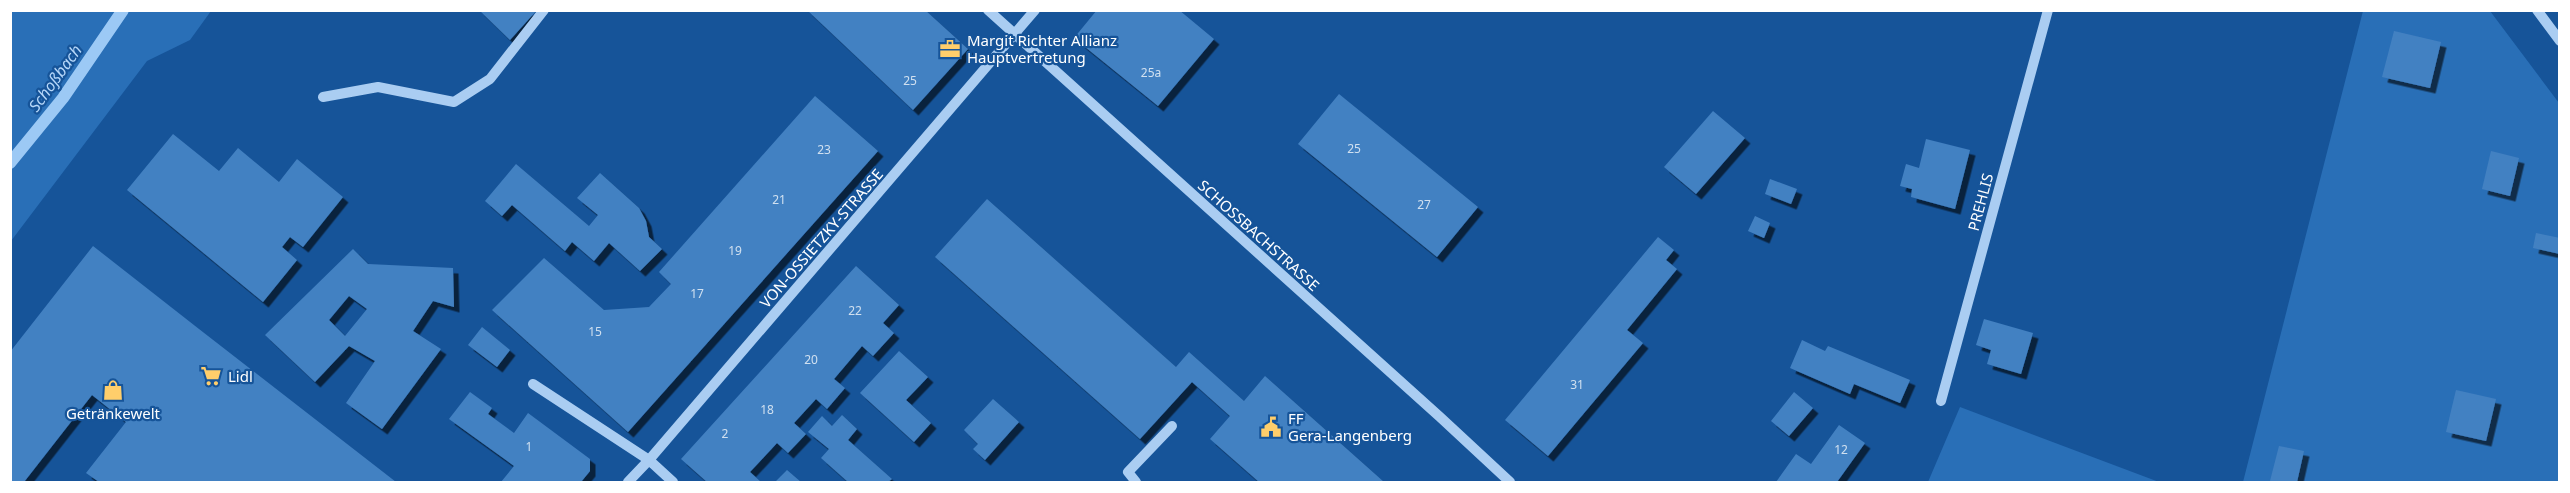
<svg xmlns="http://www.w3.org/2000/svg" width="2570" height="493" font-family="'Noto Sans',sans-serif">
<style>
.green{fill:#296fb7}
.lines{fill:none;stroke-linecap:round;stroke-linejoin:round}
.stream{stroke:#9cc9f5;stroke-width:12}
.building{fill:#4381c2;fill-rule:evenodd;filter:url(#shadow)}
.minor{stroke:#aacdf2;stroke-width:10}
.labels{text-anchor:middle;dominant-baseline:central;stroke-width:4.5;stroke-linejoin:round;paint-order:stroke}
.number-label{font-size:12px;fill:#d0e0f0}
.poi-label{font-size:15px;fill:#fff;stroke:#165499;text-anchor:start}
.street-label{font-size:15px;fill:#fff;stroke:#165499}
.water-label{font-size:16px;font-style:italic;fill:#b6d7f9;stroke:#165499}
</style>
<defs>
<filter id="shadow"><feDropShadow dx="5.5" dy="5.5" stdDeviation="0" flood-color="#0009"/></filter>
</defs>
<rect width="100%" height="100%" fill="#165499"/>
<path class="green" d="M11 10 211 11 190 40 147 61 11 241Z
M2363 11H2490L2559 103V482H2243Z
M1960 407 2159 482H1928Z"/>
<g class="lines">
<path class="stream" d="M10 163 63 98 123 10"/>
</g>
<path class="building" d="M479 10H537L510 40Z
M807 10H925L968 49 913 110Z
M1097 10H1179L1214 39 1158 106 1074 38Z
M2394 31 2441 42 2430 88 2382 77Z
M1339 94 1478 207 1437 257 1298 144Z
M815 96 878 151 628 432 492 310 544 258 604 310 649 307 671 284 659 272Z
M1713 111 1745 138 1696 194 1664 167Z
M173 134 219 171 238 148 279 182 297 159 343 197 303 247 290 237 282 247 297 260 263 302 127 190Z
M1926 139 1970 150 1955 209 1911 197 1912 189 1900 186 1906 164 1919 168Z
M2491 151 2519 158 2510 196 2482 189Z
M516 164 589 226 598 215 577 198 600 173 639 208 646 221 649 237 662 249 640 271 609 243 594 261 572 242 565 251 512 205 502 216 485 201Z
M1770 179 1797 189 1791 204 1765 194Z
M987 199 1176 367 1189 352 1244 401 1265 376 1384 482H1259L1210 439 1230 416 1192 382 1140 439 935 257Z
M1755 216 1770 223 1764 238 1748 231Z
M2536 233 2560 238V254L2533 248Z
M1658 237 1674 250 1666 260 1677 269 1627 330 1643 343 1548 456 1505 420Z
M93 246 199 329 396 482H99L86 473 126 422 92 395 24 482H10V352Z
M353 249 368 264 453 268 454 307 433 301 413 331 441 349 382 429 346 403 375 361 349 346 315 382 265 335ZM349 296 367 309 345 336 329 320Z
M856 266 899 305 883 323 894 333 873 356 862 346 834 379 845 388 827 409 816 399 794 423 806 434 788 453 777 443 750 472 761 482H707L681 459Z
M1984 319 2033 333 2021 374 1987 364 1991 350 1976 345Z
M482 327 510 350 497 367 468 345Z
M1802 340 1825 351 1828 346 1910 380 1900 403 1854 384 1850 394 1790 368Z
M899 351 928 377 906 400 931 423 914 442 860 393Z
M2456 390 2496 399 2486 441 2446 432Z
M470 392 492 408 488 414 514 433 528 413 590 459V471L581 482H501L514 466 449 419Z
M1794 392 1813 408 1789 436 1771 421Z
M993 399 1019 422 985 460 973 449 978 444 964 430Z
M842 415 857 429 848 440 892 479 888 482H848L821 458 829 449 808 432 822 416 832 426Z
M1839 425 1865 443 1837 482H1776L1796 454 1811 464Z
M2279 446 2304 451 2297 482 2270 481Z
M787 470 801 482H775Z"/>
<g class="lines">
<path class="minor" d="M988 10 1440 417 1510 482
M2537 10 2560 41
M323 97 378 87 454 102 490 79 544 10
M533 384 649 460 673 482
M1941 401 2048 10
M628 482 649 460 1035 10
M1136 482 1128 472 1172 426"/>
</g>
<defs>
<g id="office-bare" transform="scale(1.62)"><path d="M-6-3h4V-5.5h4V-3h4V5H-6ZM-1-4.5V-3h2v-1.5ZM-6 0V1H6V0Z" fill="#ffce6b" stroke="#165499" stroke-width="2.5" paint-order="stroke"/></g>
<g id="supermarket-bare" transform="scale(1.62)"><path d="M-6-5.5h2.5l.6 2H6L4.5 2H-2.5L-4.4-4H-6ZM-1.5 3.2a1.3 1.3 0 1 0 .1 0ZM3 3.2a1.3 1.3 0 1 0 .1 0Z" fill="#ffce6b" stroke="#165499" stroke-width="2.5" paint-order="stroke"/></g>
<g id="shop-bare" transform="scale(1.62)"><path d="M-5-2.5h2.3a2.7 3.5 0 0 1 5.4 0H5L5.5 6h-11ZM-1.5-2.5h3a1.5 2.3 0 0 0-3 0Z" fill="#ffce6b" stroke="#165499" stroke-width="2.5" paint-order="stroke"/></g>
<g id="civic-bare" transform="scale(1.62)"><path d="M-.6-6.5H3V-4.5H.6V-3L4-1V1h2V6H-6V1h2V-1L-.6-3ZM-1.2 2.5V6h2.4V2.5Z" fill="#ffce6b" stroke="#165499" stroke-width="2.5" paint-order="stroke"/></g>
</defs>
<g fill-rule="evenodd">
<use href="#office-bare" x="950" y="49"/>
<use href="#supermarket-bare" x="211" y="376"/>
<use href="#shop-bare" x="113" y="390"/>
<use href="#civic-bare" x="1271" y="427"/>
</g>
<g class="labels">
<g class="number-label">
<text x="1151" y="72">25a</text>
<text x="910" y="80">25</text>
<text x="1354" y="148">25</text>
<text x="824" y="149">23</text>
<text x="779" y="199">21</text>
<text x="1424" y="204">27</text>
<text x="735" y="250">19</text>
<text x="697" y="293">17</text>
<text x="855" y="310">22</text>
<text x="595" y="331">15</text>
<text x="811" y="359">20</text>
<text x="1577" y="384">31</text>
<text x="767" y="409">18</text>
<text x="725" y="433">2</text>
<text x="529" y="446">1</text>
<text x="1841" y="449">12</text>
</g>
<g class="poi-label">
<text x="967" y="40">Margit Richter Allianz<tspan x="967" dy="17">Hauptvertretung</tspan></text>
<text x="228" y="376">Lidl</text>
<text x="113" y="413" text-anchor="middle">Getränkewelt</text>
<text x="1288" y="418">FF<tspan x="1288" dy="17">Gera-Langenberg</tspan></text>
</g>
<g class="street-label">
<text transform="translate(1980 202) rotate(-75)">PREHLIS</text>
<text transform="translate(1259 235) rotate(42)">SCHOSSBACHSTRASSE</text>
<text transform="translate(821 238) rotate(-49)">VON-OSSIETZKY-STRASSE</text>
</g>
<g class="water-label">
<text transform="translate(55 78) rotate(-54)">Schoßbach</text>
</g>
</g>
<rect width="2570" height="493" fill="none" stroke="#ffffff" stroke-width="24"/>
</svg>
